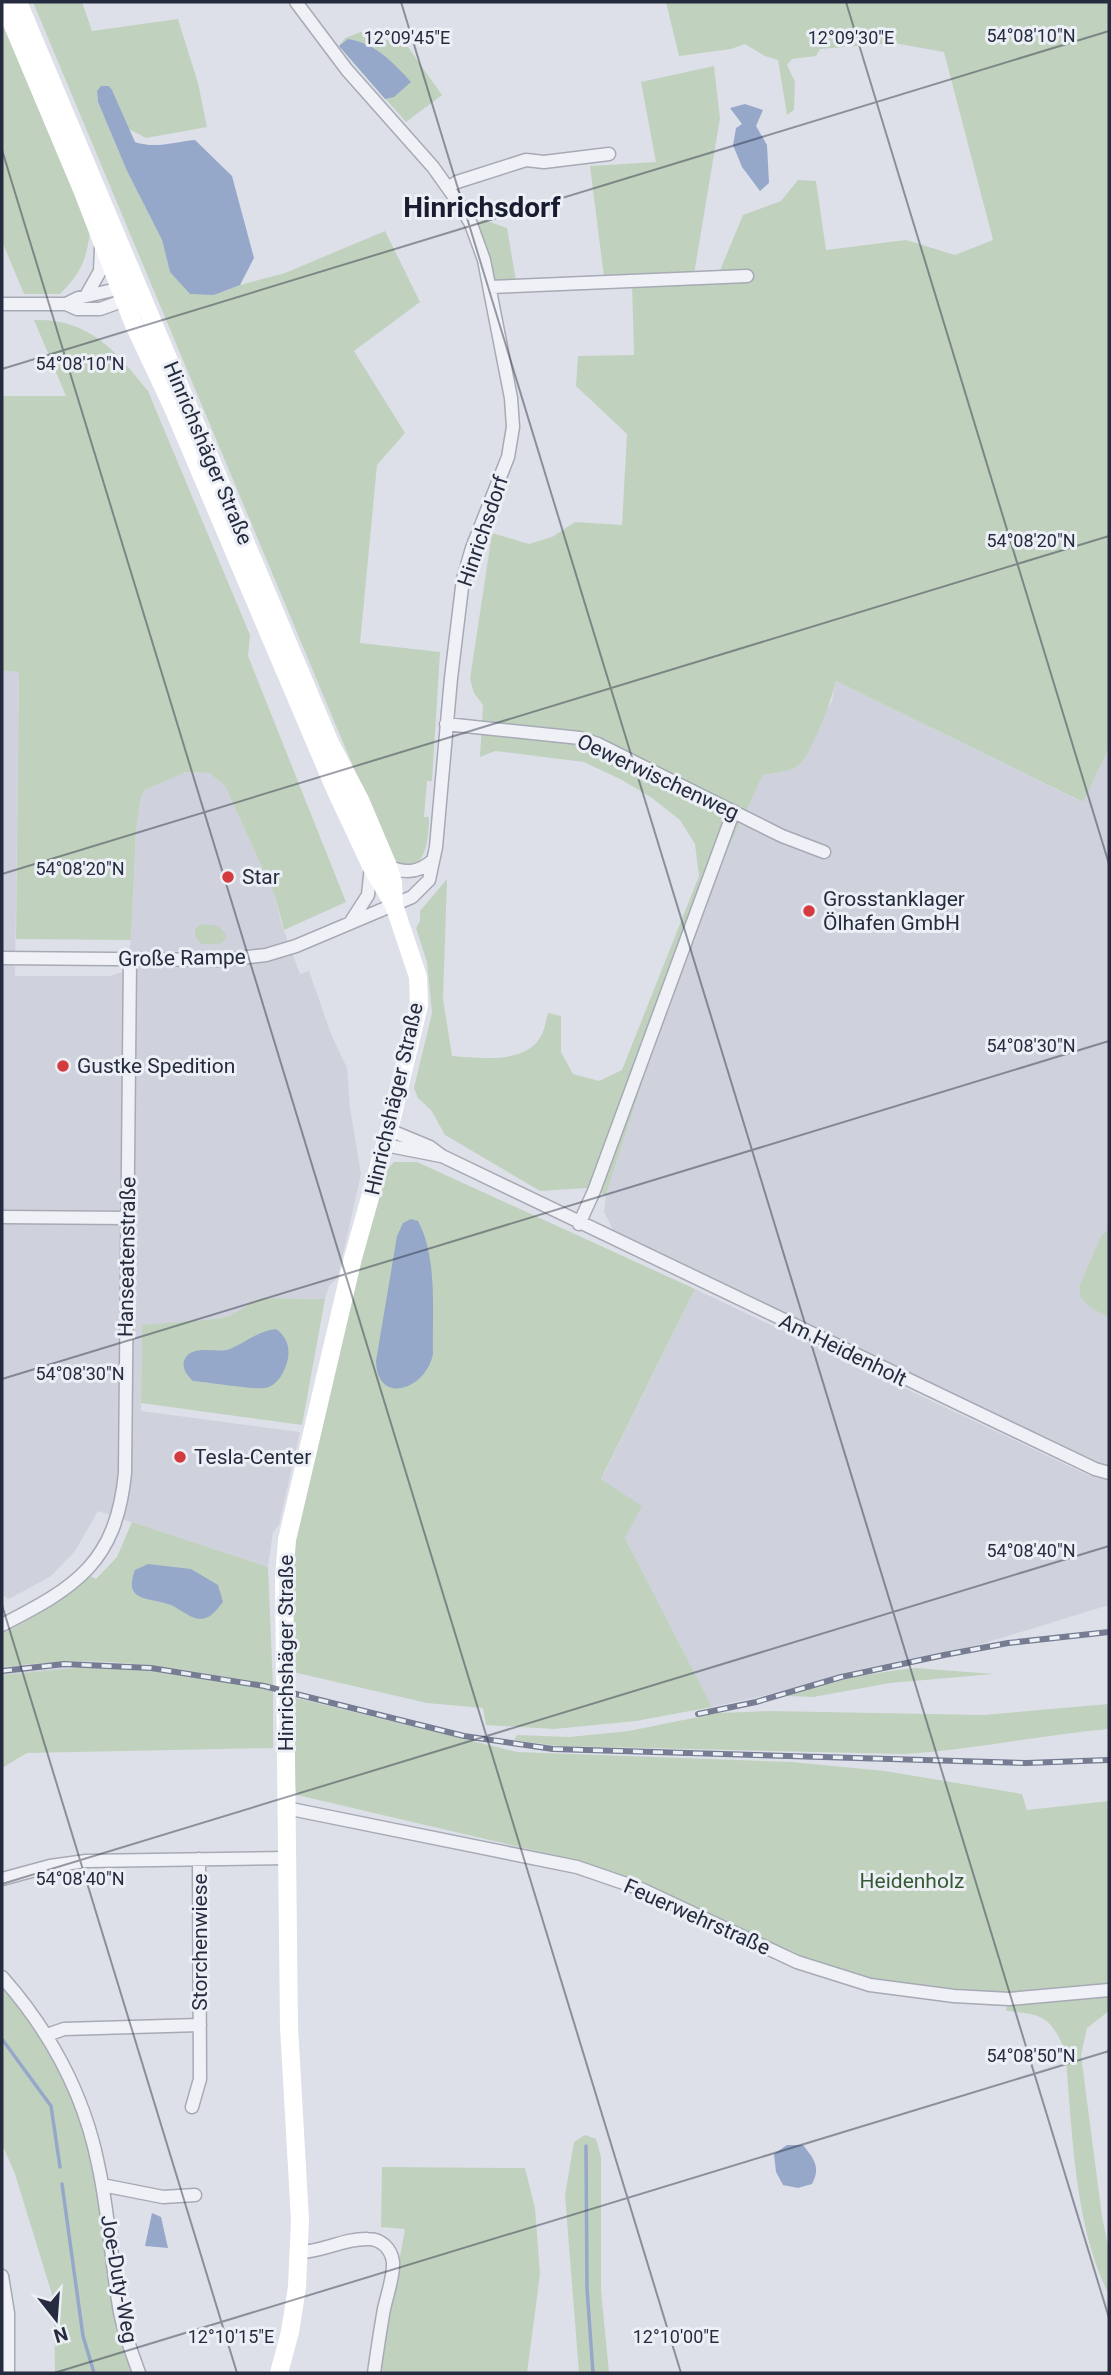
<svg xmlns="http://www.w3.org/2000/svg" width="1111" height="2375" font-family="Roboto,sans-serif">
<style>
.built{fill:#cfd2dd}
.green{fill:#c0d2be}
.water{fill:#96a8ca}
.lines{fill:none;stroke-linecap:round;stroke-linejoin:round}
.stream{stroke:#96a8ca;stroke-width:3.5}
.minor-casing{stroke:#a6aab5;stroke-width:15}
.minor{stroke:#f0f1f6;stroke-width:12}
.secondary{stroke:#fff;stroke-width:18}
.rail-casing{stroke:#767d92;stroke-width:6}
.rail{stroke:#eceff5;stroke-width:3.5;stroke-dasharray:10;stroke-linecap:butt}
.ticks{fill:none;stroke:#262c3f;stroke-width:2;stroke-opacity:0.45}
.poi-dot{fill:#d43b3e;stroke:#eceff5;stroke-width:2.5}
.labels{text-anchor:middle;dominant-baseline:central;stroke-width:6;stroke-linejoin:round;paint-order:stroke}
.street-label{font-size:21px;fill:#262c3f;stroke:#eceff5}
.poi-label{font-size:21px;fill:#262c3f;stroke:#eceff5;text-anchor:start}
.park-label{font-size:21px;fill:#355b32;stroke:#eceff5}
.district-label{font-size:28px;font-weight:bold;fill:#181d2f;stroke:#eceff5}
.ticks-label{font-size:18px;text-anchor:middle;fill:#262c3f;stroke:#eceff5;stroke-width:6;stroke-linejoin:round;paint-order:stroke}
</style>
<rect width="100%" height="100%" fill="#dde0e8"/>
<path class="built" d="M2 671 19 672 15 976H110L125 971 131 940 136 831 141 797 145 790 186 772 209 773 225 786 275 896 281 923 300 974 309 971 331 1034 347 1068 350 1108 361 1174 338 1277 329 1286 325 1299 261 1298 229 1316 215 1319 142 1326 141 1411 300 1432 279 1525 273 1532 268 1567 98 1511 75 1551 51 1576 9 1599 2 1595Z
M836 681 1082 802 1109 748V1466L1095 1462 615 1234 604 1212 606 1195 670 996 722 862 763 775 783 772 832 701Z
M695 1289 1088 1475 1109 1481V1605L975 1646 851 1671 776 1693 712 1707 625 1538 601 1480Z
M87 1661 152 1666 237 1679 280 1688V1693L238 1683 152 1672 87 1667 2 1675V1667L5 1666Z"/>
<path class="green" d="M33 2H82L92 31 178 19 198 83 207 127 146 138 127 128 109 86 97 92 98 102 127 171 162 240 170 272 214 295 240 285 285 273 385 231 420 302 354 351 405 433 377 465 360 643 440 652 432 781H427L424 817H429C429 841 424 884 391 857Z
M666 2H1109V748L1083 802 836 681C833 696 811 755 800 764 790 772 775 773 763 775L722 862 670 996 606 1195 587 1188 540 1191 445 1135 431 1110 418 1098 414 1088 432 1013 427 962 416 928 420 921V911L447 879 443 999 452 1056C479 1058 528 1065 542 1034 545 1028 546 1020 548 1013L561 1016V1052L573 1074 599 1081 622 1070 699 876 695 844 680 820 652 798 622 780 584 762 495 751 480 757 483 705 474 693 470 679 492 533 529 544 552 537 575 522 622 525 627 434 576 386 578 356 634 355 632 282 604 277 590 166 656 162 641 82 714 66 720 118 694 274 719 273 743 215 781 201 798 180 816 181 826 250 906 240 955 255 993 240 944 52 894 43 820 49 816 56 792 59 787 65 795 82 794 110 787 115 778 60 765 56 745 44 731 49 679 56Z
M2 17 90 232C86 261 81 273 60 294H24L2 241Z
M361 32 408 47 442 95 406 122 339 46 345 38Z
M484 220 507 228 516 281 495 280 486 247 476 223Z
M34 320C89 318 116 351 148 391L250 635 248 656 346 902 284 930 275 896 225 786 209 773 186 772 145 790 141 797 136 831 131 940 16 939 19 672 2 671V396H66Z
M201 924 218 926 225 933 226 939 220 944H201L195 935V929Z
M394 1162H417L695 1289 601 1479 642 1506 625 1538 712 1707 636 1721 554 1729 486 1725 483 1708 427 1703 293 1672 291 1580 293 1538 382 1175Z
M1109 1229V1317L1091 1308 1081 1298 1079 1287 1101 1236Z
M261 1298 325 1299 302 1425 141 1403 142 1325 215 1319 229 1316Z
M132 1522 268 1567 273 1686C212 1674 150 1663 89 1661 60 1661 31 1664 2 1667V1634C34 1617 63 1601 90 1576L96 1579 117 1557Z
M87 1667C149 1670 213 1676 273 1691V1748L27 1753 2 1768V1675Z
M916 1668 993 1674 890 1683 813 1697 787 1696C833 1681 866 1673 916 1668Z
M292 1697 517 1752 792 1762 885 1771 1022 1794 1027 1810 1109 1801V1985L1010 1994 954 1992 871 1980 801 1959 645 1884 580 1861 297 1795 294 1783Z
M1109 1704V1729C1040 1735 973 1750 904 1754L558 1746 514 1740 517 1735 570 1737 629 1731 718 1713 769 1711 983 1715Z
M2 1986 19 2006 45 2043 68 2085 89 2144 134 2373H55L54 2301 15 2174 2 2144Z
M1109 1994V2011L1087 2028 1081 2055 1102 2216 1109 2251V2295C1073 2223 1073 2131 1065 2051 1051 2016 1042 2014 1006 2011L1007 2003Z
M585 2135 596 2139 601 2157V2290L609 2373H579L565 2195 574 2142Z
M382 2167 525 2168 535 2208 540 2274 527 2373H379L405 2229 381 2227Z"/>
<path class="water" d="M348 39C375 43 393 62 411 82L394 97 385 99 339 46Z
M101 86H109L112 90 135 142C155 149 174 142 195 140L232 176 254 258 240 285 214 295 190 294 170 272 162 240 127 171 98 102 97 91Z
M745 104 763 110 756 126 767 145 769 183 760 191 742 167 733 145 736 128 742 124 730 108Z
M411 1219 418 1221C438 1258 432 1313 433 1354 426 1390 377 1406 376 1361L397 1236 403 1223Z
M276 1329C286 1336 290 1346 288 1358 286 1370 278 1386 265 1388 253 1390 208 1382 193 1381 187 1375 182 1369 184 1361 191 1343 215 1354 230 1349 246 1342 258 1331 276 1329Z
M148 1564 191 1569 218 1585 223 1602C217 1609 212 1618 201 1619 191 1619 180 1609 171 1605 151 1597 122 1603 135 1570Z
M787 2145H803C814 2159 821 2167 812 2184L798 2188 783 2185 776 2172 774 2154Z
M152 2213 161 2217 168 2248 145 2246Z"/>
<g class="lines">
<path class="stream" d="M2 2039 51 2106 60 2167
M586 2146 587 2288 593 2373
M62 2184 83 2336 94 2373"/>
<g class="minor-casing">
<path id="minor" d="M449 187 457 182 526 160 544 162 609 154
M490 287 747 276
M86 296 100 271 101 248
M2 304H66L77 309H100L131 298
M66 304 78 298 126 287
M446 724 580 738 598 744 782 836 824 852
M388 866C405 874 419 873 433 860
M350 923 368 895 371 866
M2 958 222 960 266 955 296 946 412 897 429 880 436 847 451 678 463 579 472 548 508 457 513 427 511 398 484 260 471 224 460 205 433 167 347 70 296 2
M389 1130 430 1147 442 1156 1095 1469 1109 1473
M385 1145 441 1156
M2 1217 128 1218
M579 1224 594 1191 733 813
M2 1625C76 1587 116 1563 125 1473L130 959
M286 1808 577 1867 641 1889 797 1962 870 1985 954 1996 1009 1999 1109 1990
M2 1879 50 1866 86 1861 287 1858
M2 1977C49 2030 84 2094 98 2164 109 2213 111 2263 120 2312 124 2333 132 2353 139 2373
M47 2035 64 2029 200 2025
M192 2107 200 2079 199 1859
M102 2185 163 2197 195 2195
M299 2252C323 2252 344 2238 368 2239 381 2239 391 2248 393 2262 394 2276 387 2295 384 2309 380 2331 377 2352 374 2373
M2 2276 8 2313V2373"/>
</g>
<use href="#minor" class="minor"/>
<path class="secondary" d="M3 2 83 192 134 325 173 408 335 789 371 866 394 905 418 977 419 1005 416 1018 389 1130 353 1258 287 1540 284 1578 289 2027 300 2220 297 2287 290 2332 279 2373
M18 2 330 743 360 800 388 866 393 882 394 905"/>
<g class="rail-casing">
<path id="rail" d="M2 1671 64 1664 151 1668 264 1686 464 1736 553 1749 1026 1763 1109 1760
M698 1714 756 1702 841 1677 944 1655 1008 1643 1109 1632"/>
</g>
<use href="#rail" class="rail"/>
</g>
<path class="ticks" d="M401 2 1109 2318M846 2 1109 864M2 150 681 2373M2 369 1109 31M2 874 1109 536M2 1379 1109 1041M2 1605 237 2373M2 1884 1109 1546M54 2373 1109 2051"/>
<g class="poi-dot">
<circle cx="228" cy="877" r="7"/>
<circle cx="809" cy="911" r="7"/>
<circle cx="63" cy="1066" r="7"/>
<circle cx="180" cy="1457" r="7"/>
</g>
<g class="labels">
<g class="street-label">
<text transform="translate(208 453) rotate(67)">Hinrichshäger Straße</text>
<text transform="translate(483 531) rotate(-71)">Hinrichsdorf</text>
<text transform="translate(658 777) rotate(25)">Oewerwischenweg</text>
<text transform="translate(182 958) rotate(-1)">Große Rampe</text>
<text transform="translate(394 1099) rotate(-77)">Hinrichshäger Straße</text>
<text transform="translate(127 1257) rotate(-89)">Hanseatenstraße</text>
<text transform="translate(843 1350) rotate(26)">Am Heidenholt</text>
<text transform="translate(286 1653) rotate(-90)">Hinrichshäger Straße</text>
<text transform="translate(697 1917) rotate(24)">Feuerwehrstraße</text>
<text transform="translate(200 1942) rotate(-90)">Storchenwiese</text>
<text transform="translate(119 2279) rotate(80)">Joe-Duty-Weg</text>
</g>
<g class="poi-label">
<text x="242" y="877">Star</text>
<text x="823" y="899">Grosstanklager<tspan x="823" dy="24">Ölhafen GmbH</tspan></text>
<text x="77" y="1066">Gustke Spedition</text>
<text x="194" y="1457">Tesla-Center</text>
</g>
<g class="park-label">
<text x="912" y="1881">Heidenholz</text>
</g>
<g class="district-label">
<text x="482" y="207">Hinrichsdorf</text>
</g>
</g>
<g class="ticks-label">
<text x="1031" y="42">54°08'10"N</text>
<text x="407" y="44">12°09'45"E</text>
<text x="851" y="44">12°09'30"E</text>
<text x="80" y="370">54°08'10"N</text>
<text x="1031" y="547">54°08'20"N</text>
<text x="80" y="875">54°08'20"N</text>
<text x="1031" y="1052">54°08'30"N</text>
<text x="80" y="1380">54°08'30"N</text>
<text x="1031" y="1557">54°08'40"N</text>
<text x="80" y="1885">54°08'40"N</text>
<text x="1031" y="2062">54°08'50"N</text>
<text x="231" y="2343">12°10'15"E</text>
<text x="676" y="2343">12°10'00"E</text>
</g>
<rect width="1111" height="2375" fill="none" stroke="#262c3f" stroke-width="7"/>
<g transform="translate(56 2319) rotate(163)" stroke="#eceff5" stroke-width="5" paint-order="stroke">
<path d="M0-5L12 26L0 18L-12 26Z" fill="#262c3f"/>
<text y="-10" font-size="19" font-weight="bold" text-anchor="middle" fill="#262c3f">N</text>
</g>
</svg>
